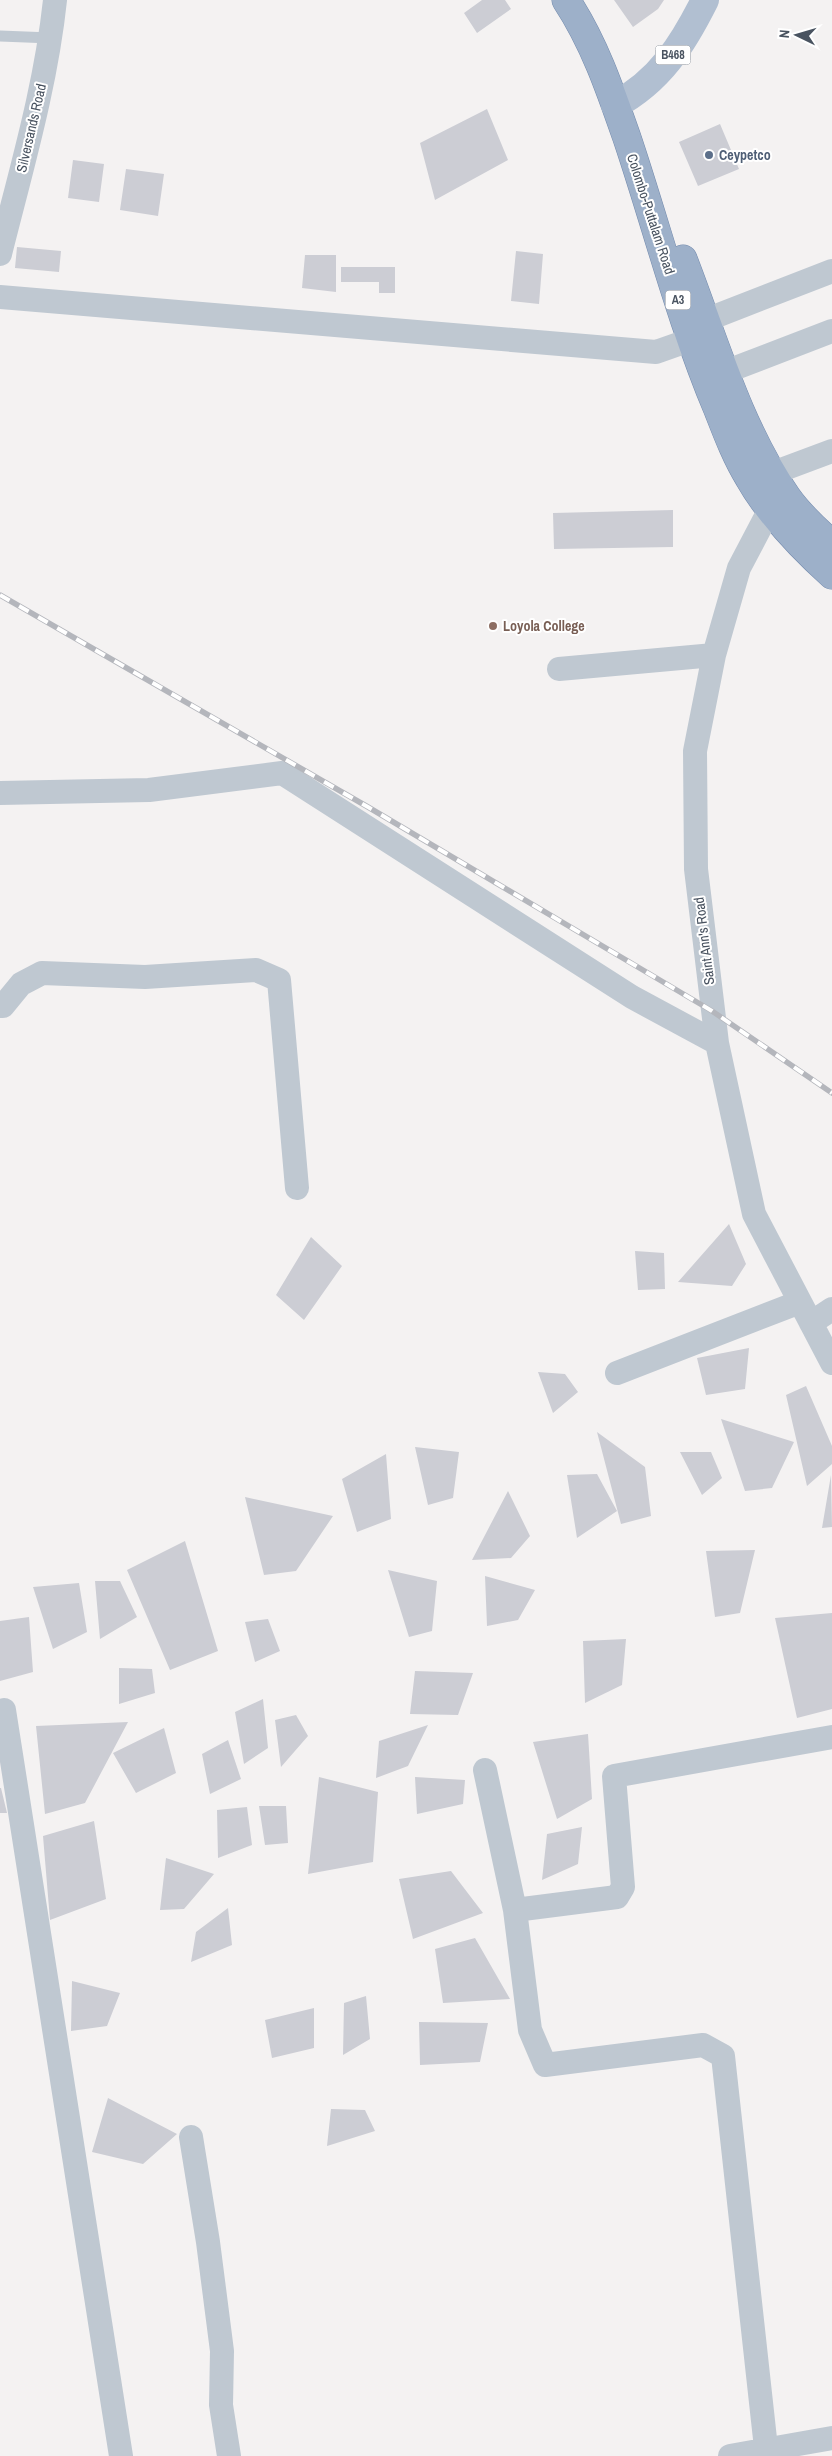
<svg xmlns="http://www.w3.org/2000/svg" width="832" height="2456" font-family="'Archivo Narrow',sans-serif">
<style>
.building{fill:#cccdd4}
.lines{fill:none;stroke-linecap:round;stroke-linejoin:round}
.trunk-casing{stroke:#748bad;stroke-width:29}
.service{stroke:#bfc8d1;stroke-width:11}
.minor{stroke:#bfc8d1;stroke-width:24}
.primary{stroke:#b1bfd1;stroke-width:28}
.trunk{stroke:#9db0c9;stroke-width:28}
.rail-casing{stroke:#b4b6bc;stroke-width:5.5}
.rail{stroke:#fff;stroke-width:4;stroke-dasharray:11;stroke-linecap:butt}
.service-dot{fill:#5c6f8a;stroke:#fff;stroke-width:2}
.education-dot{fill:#8d6e63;stroke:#fff;stroke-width:2}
.labels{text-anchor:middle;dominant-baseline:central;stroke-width:4;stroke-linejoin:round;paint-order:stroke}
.shield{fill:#fff;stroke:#808790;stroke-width:1}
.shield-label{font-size:12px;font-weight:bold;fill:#495360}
.street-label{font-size:14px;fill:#495360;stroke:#fff}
.service-label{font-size:14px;font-weight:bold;fill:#4e5e75;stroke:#fff;text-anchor:start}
.education-label{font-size:14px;font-weight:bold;fill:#785e54;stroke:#fff;text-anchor:start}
</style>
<rect width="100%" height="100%" fill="#f4f2f2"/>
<path class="building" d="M482 0H505L511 9 477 33 464 13Z
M614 0H664L658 9 633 27Z
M487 109 508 160 435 200 420 143Z
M720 124 739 169 698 186 679 142Z
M73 160 104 164 99 202 68 198Z
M126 169 164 174 158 216 120 210Z
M17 247 61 251 59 272 15 268Z
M516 251 543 254 539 304 511 301Z
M305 255H336V292L302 288Z
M341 267H395V293H379V282H341Z
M673 510V547L554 549 553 513Z
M729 1224 746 1264 732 1286 678 1282Z
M311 1237 342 1266 304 1320 276 1295Z
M635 1251 664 1253 665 1289 638 1290Z
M749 1348 745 1389 706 1395 697 1358Z
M538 1372 565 1374 578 1392 553 1413Z
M806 1386 832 1446V1464L807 1486 786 1395Z
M721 1419 794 1442 772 1488 745 1491Z
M597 1432 645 1467 651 1516 621 1524Z
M415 1447 459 1452 453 1498 428 1505Z
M680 1452H711L722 1478 702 1495Z
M386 1454 391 1519 357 1532 342 1479Z
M597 1474 617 1511 577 1538 567 1475Z
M831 1475 832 1527 822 1528Z
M508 1491 530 1536 511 1558 472 1560Z
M245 1497 333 1516 296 1571 264 1575Z
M185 1541 218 1651 170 1670 127 1570Z
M755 1550 740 1613 715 1617 706 1551Z
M388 1570 437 1581 432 1631 409 1637Z
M485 1576 535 1590 518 1620 487 1626Z
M95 1581H120L137 1617 100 1639Z
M79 1583 87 1632 53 1649 33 1587Z
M832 1613V1709L797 1718 775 1618Z
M29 1617 33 1672 0 1681V1621Z
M268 1619 280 1651 255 1662 245 1622Z
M626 1639 622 1685 585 1703 583 1641Z
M119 1668 152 1669 155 1693 119 1704Z
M415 1671 473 1673 458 1715 410 1714Z
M263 1699 268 1748 244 1764 235 1712Z
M296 1715 308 1736 281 1767 275 1720Z
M128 1722 85 1803 45 1814 36 1726Z
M428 1725 408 1766 376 1778 379 1741Z
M164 1728 176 1773 136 1793 113 1753Z
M588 1734 592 1799 557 1819 533 1742Z
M228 1740 241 1779 210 1794 202 1754Z
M319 1777 378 1792 373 1862 308 1874Z
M415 1777 465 1780 463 1804 417 1814Z
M0 1788H1L7 1813H0Z
M259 1806H286L288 1843 265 1845Z
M247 1807 252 1845 218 1858 217 1810Z
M94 1821 106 1899 50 1920 43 1836Z
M582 1827 578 1864 542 1880 547 1834Z
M166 1858 214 1874 184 1909 160 1910Z
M451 1871 483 1913 413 1939 399 1879Z
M228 1908 232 1945 191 1962 196 1932Z
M475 1938 510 1999 443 2003 435 1949Z
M72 1981 120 1993 107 2026 71 2031Z
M366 1996 370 2039 343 2055 344 2003Z
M314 2008V2048L272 2058 265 2020Z
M419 2022 488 2023 480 2062 420 2065Z
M108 2098 177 2134 143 2164 92 2152Z
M331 2109 365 2110 375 2131 327 2146Z"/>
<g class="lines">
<g class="trunk-casing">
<path id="trunk" d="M566 0C595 44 611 92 628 141 658 231 681 322 718 410 727 433 736 457 749 478 770 515 801 547 832 575
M683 259C714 339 738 426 787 497 799 514 816 530 832 544"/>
</g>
<path class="service" d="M0 36 51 38"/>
<path class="minor" d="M0 254C21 170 46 86 55 0
M0 297 656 352 690 340
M706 320 832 271
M725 372 832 331
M773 473 832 451
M770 509 739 568 714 655 695 751 696 869 717 1043 754 1214 832 1363
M559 669 714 655
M0 793 149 790 282 773 632 997 717 1043
M0 1006H3L21 984 42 973 145 977 256 970 279 980 297 1188
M811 1323 832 1309
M617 1373 800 1302
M4 1710 121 2456
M485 1770 515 1910 530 2030 545 2065 703 2045 723 2056 766 2448
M515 1910 617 1897 623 1887 614 1776 832 1737
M191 2137 208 2242 222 2351 221 2405 229 2456
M730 2456 832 2438"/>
<path class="primary" d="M615 105C660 81 683 44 705 0"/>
<use href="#trunk" class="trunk"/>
<g class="rail-casing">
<path id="rail" d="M0 595 368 807 712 1011 832 1093"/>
</g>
<use href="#rail" class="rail"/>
</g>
<circle class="service-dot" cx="709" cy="155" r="5"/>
<circle class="education-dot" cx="493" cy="626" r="5"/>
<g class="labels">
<g class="shield">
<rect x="655.5" y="45.5" width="35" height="19" rx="4"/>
<rect x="665.5" y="290.5" width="25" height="19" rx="4"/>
</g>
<g class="shield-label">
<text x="673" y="55">B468</text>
<text x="678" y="300">A3</text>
</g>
<g class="street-label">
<text transform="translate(31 128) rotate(-77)">Silversands Road</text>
<text transform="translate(651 214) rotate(72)">Colombo-Puttalam Road</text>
<text transform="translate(704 941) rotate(-97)">Saint Ann's Road</text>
</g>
<g class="service-label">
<text x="719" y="155">Ceypetco</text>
</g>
<g class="education-label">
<text x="503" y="626">Loyola College</text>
</g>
</g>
<g transform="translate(797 35) rotate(275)" stroke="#ffffff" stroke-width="4" paint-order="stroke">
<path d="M0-4L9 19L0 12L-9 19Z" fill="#495360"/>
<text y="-8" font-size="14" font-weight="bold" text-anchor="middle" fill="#495360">N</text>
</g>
</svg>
